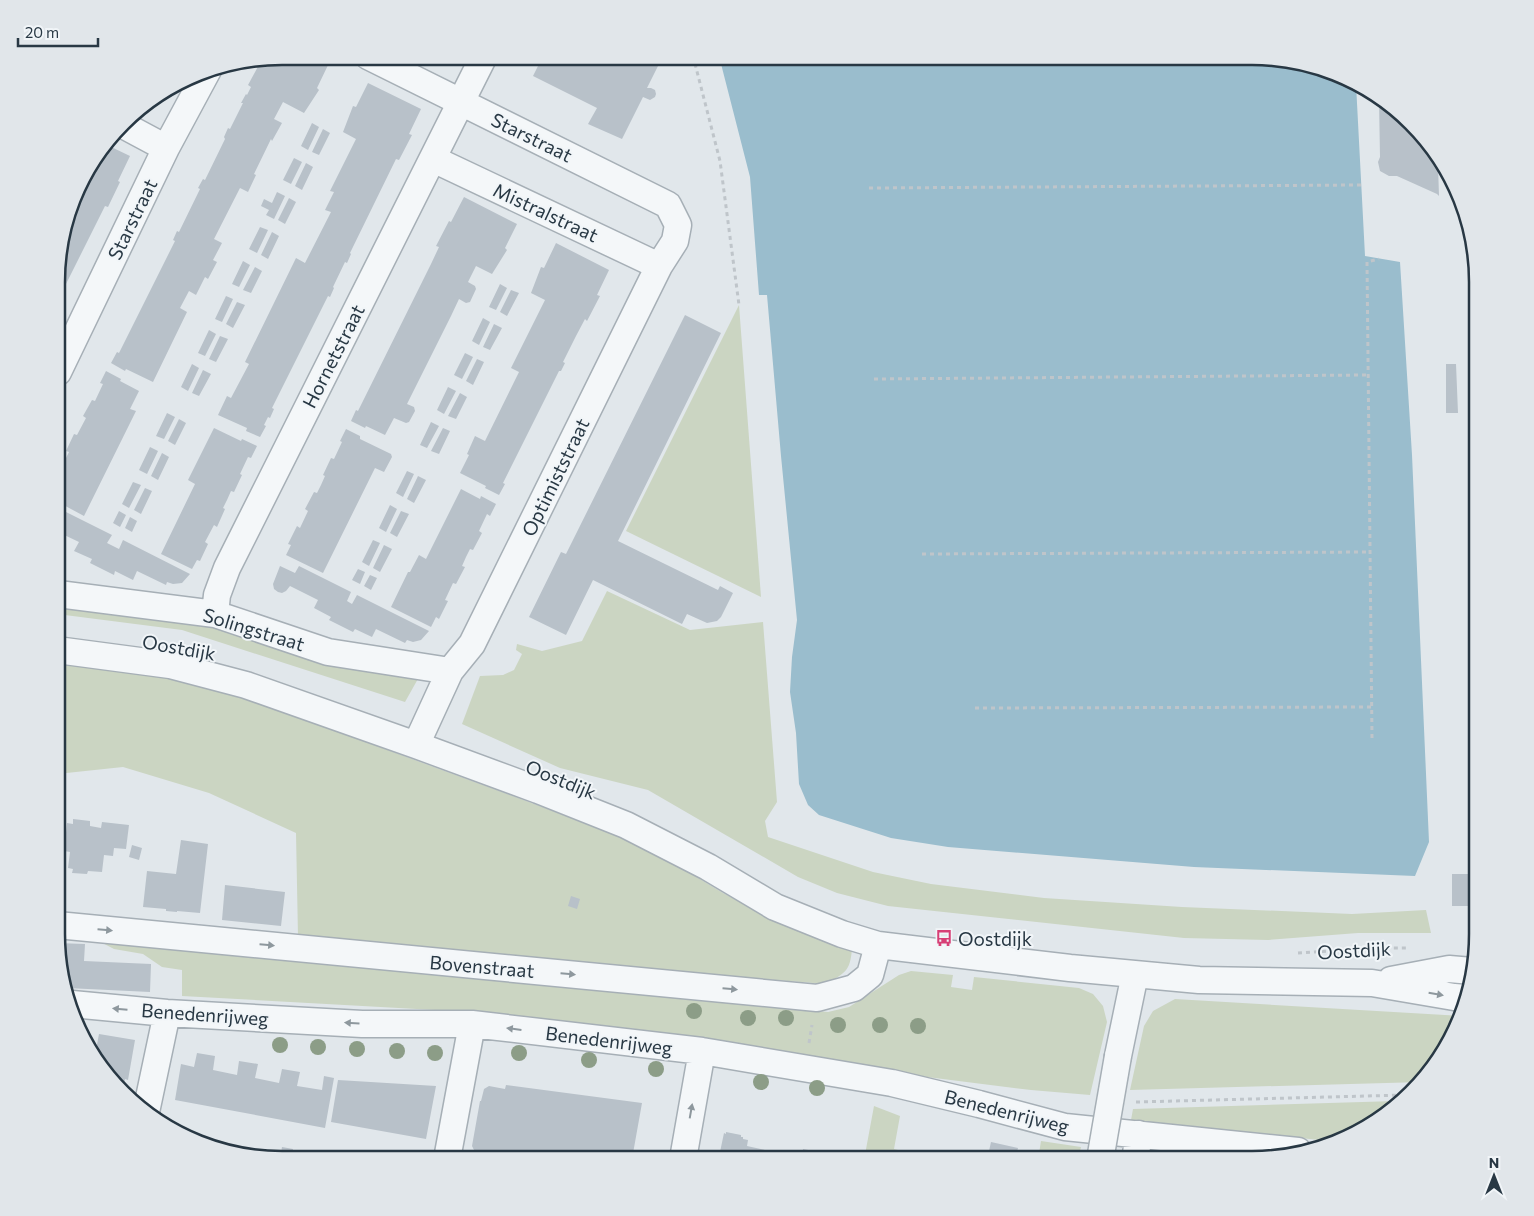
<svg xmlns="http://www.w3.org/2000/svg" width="1534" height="1216" font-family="Commissioner,sans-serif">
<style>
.green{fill:#cbd5c2}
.water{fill:#9abdcd}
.building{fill:#b8c1c9}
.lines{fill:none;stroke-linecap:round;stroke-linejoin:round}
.minor-casing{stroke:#a6afb6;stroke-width:29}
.path{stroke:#bfc5ca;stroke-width:3;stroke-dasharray:4 4;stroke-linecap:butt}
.minor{stroke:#f4f7f9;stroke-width:26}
.minor-bridge-casing{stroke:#a6afb6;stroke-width:29;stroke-linecap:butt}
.minor-bridge{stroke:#f4f7f9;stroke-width:26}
.tree{fill:#8c9d87}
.oneway{fill:#8e989e}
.labels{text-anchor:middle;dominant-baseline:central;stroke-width:4;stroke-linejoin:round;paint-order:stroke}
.street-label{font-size:19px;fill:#283844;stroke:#f1f5f8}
.poi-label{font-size:19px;fill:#283844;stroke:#f1f5f8;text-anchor:start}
.rim{fill:none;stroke:#283844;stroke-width:2.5}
</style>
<rect width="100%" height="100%" fill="#e1e7eb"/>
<path class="green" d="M739 305 761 597 626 531Z
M607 591 690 630 763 622 777 802 765 821 768 837 873 872 931 884 1044 898 1182 907 1352 914 1426 910 1431 933H1358L1268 940 1184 938 888 906 837 893 798 877 648 790 560 768 462 724 480 676 503 675 514 670 522 654 516 650 517 644 542 651 582 641Z
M57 606 192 621 324 663 419 677 405 702 182 630 57 614Z
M57 662 178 678 252 700 545 808 619 837 662 856 723 893 784 925 852 949C850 972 845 972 827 984L427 953 298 937 296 833 209 793 123 767 57 774Z
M89 936 828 1012 849 1007 899 975 911 971 953 975 951 987 972 990 974 977 1079 988 1093 994 1103 1006 1107 1022 1090 1095 1031 1090 927 1077 636 1029 471 1012 182 996V970L162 967 143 954 114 949Z
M1175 999 1462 1016 1460 1021 1422 1082 1130 1090 1144 1026 1153 1011Z
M1396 1101 1338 1142 1131 1120 1133 1109Z
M874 1106 900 1116 894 1149 914 1154 917 1160H864Z
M1041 1141 1081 1147 1078 1160H1038Z"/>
<path class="water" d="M719 56 1266 57 1339 74 1356 84 1365 256 1400 262 1412 455 1429 842 1415 876 1194 867 948 847 891 838 819 815 808 805 799 784 796 733 790 692 792 657 797 620 781 456 767 295H759L750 177Z"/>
<path class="building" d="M282 56H314L329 63 317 88 319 90 304 113 283 102 274 119 282 123 272 141 271 139 254 174 256 175 248 192 240 188 214 239 222 243 213 260 217 262 208 279 205 277 196 295 189 291 180 308 187 312 153 382 126 369 125 371 111 363 117 352 119 353 175 241 173 240 177 231 179 232 200 189 198 188 203 179 205 180 225 139 224 137 228 128 230 129 243 103H241L246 94 247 95 251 87 248 85 261 61 263 62 264 59Z
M543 56H663L647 88H651L655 90 656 94 655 97 650 100 643 97 622 139 588 124 597 108 533 76Z
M368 83 421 109 409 134 412 135 399 160 396 159 350 253 351 254 347 263 345 262 333 287 334 288 330 297 328 296 272 408 274 409 270 418 268 417 264 425 266 426 260 437 246 431 247 428 218 415 227 396 231 398 249 364 245 362 296 258 305 263 331 212 325 210 334 192 330 191 356 139 343 132 353 106 356 107Z
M1379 99 1401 113 1438 165 1439 196 1437 194 1397 176H1389L1380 171 1378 162 1380 157Z
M312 123 319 127 308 150 301 146Z
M323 129 330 133 319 155 312 152Z
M107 145 130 156 118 181 120 182 108 207 105 206 58 300V252L86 169Z
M294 158 302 162 291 184 283 180Z
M306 163 313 167 302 190 295 186Z
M277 192 285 196 274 219 266 215 269 210 261 206 264 199 272 203Z
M464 197 517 224 505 248 507 250 492 274 476 266 468 282 475 286 476 289 470 302 466 303 459 299 451 316 407 404 414 407 415 411 409 422 406 423 394 418 385 435 366 426 365 428 351 421 356 410 358 411 431 264 439 247 436 246 449 221 451 222Z
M289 198 296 202 285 224 278 220Z
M260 227 268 230 257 253 249 249Z
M272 232 279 236 268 259 261 255Z
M556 243 609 270 597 295 600 296 587 321 585 319 576 336 563 362 565 363 561 371H559L503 483 505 484 499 495 485 488 486 486 460 473 469 455 467 454 475 436 485 441 519 372 511 368 545 300 531 293 541 267 544 268Z
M243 261 250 265 239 287 232 284Z
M255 267 262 271 251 293 243 290Z
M500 284 507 288 496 310 489 307Z
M511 290 519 293 507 316 500 312Z
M226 296 233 299 222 322 215 319Z
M237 302 245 305 233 328 226 324Z
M685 315 721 333 618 541 718 590 720 586 733 593 721 617 717 621 707 623 687 614 682 624 593 580 566 635 529 617 561 552 566 554Z
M483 318 490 322 479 345 472 341Z
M494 324 502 328 490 350 483 347Z
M209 330 216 334 205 356 198 353Z
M220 336 228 339 216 362 209 359Z
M465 353 473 357 462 379 454 375Z
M477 359 484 362 473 385 466 381Z
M192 364 199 368 188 391 181 387Z
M1446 364H1456L1458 413H1446Z
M203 370 211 374 199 396 192 393Z
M106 371 121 379 120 381 139 391 130 409 136 411 84 516 58 502V469L60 470 69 452 66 451 74 434 77 435 86 418 83 416 92 400 95 401 103 384 100 383Z
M448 387 456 391 444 414 437 410Z
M460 393 467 397 456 419 448 416Z
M167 413 175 417 164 439 156 436Z
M179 419 186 423 175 445 168 441Z
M431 422 439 426 427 448 420 445Z
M214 428 241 441 242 439 257 446 251 458 248 457 240 474 242 475 234 492 231 491 227 500 223 508 225 509 217 527 214 525 205 542 208 544 200 561 197 560 192 569 161 554 195 484 188 480Z
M443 428 450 431 439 454 431 451Z
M346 429 360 436V439L391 454 392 457 384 472 375 468 323 573 286 555 291 545 288 544 297 526 300 528 308 511 305 509 314 492 317 493 321 485 325 476 323 475 331 458 334 459 342 442 340 441Z
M150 447 158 451 147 474 139 470Z
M162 453 169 457 158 480 151 476Z
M407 471 414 474 403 497 396 493Z
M418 476 426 480 414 503 407 499Z
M133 482 141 485 129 508 122 504Z
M145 488 152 491 141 514 134 510Z
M461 489 480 499 481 496 496 504 490 516 487 514 479 531 482 533 473 550 470 549 466 557 462 566 465 567 456 584 453 583 445 600 448 601 439 619 436 617 431 627 391 607 408 572H410L419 555 426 559Z
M390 505 397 509 386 532 379 528Z
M60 509 112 535 107 543 119 549 123 540 190 574 182 583 173 584 167 582 166 585 137 571 133 580 115 571 114 575 90 563 92 559 74 551 79 542 58 532V512Z
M119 511 126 515 120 527 113 523Z
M401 511 409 514 397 537 390 533Z
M130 517 137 521 132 532 125 528Z
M373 540 380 543 369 566 362 562Z
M384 545 392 549 380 572 373 568Z
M280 566 295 573 299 566 351 592 347 601 352 604 357 595 429 631 421 640 413 642 407 640 405 643 376 629 372 637 355 629 353 632 329 620 331 617 314 608 318 600 290 586 286 591 282 593 278 592 274 589 273 584Z
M358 569 365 572 360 584 352 580Z
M370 575 377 578 371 590 364 586Z
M73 819 90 821V826L101 828 102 822 129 825 126 849 114 848 113 856 104 855 102 872 88 871 87 874 72 873 73 869 68 868 70 852 64 851 67 823 73 824Z
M181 840 208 844 200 913 177 911V912L166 911V909L143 907 147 871 176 874Z
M132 845 142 848 139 860 129 857Z
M1452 874H1477V906H1452Z
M225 885 285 892 281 926 222 920Z
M571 896 580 899 577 909 568 906Z
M57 943 85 944 84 961 151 964 150 992 67 988 57 949Z
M99 1034 135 1040 128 1080 125 1079 123 1091 95 1055Z
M197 1053 215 1056 213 1070 237 1075 239 1061 258 1064 255 1078 279 1083 282 1069 300 1072 297 1086 322 1090 324 1076 334 1078 325 1128 175 1100 181 1064 194 1067Z
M338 1080 436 1086 426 1139 331 1122Z
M506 1085 642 1103 632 1159H486L487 1153 475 1152 472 1146 480 1101H481L484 1089 489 1086 505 1089Z
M726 1132 741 1135V1137H743V1139L748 1140 747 1146 765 1150 763 1160 715 1159 717 1151 720 1152 724 1133 726 1134Z
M991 1142 1018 1148 1015 1160H987Z
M282 1147 293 1149 291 1159 280 1158Z
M803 1149 845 1157V1160H801Z
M325 1153 352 1158V1159H324Z
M307 1154 321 1157 320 1159H306Z"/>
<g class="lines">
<g class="minor-casing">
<path id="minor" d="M368 56 668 205 678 225 675 241 659 266 472 644 450 671 416 745
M123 125 166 148
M433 159 659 266
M58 372 166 148 209 68
M58 594 215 614 328 652 450 671
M215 614 217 595 227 568 484 56
M57 650 170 665 246 685 416 745 538 790 626 825 708 867 775 907 842 934 878 945 1070 968 1199 980 1372 983 1454 997 1466 998
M57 925 817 998 854 988 870 975 878 945
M1391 980 1449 969 1472 971
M72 1004 167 1013 362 1024H472L702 1051 892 1083 979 1104 1065 1127 1298 1151
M1118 1056 1135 974
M146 1112 167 1013
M447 1159 472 1024
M683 1159 702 1051
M1135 1160 1139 1134"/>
</g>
<path class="path" d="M693 56 720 161 739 305
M869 188 1361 185
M874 379 1368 375
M922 554 1370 552
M975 708 1372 707
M1372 738 1367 262 1379 259
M1298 953 1375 948H1409
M809 1043 812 1025
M1136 1102 1405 1095"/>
<use href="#minor" class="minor"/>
<g class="minor-bridge-casing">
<path id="minor-bridge" d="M1100 1160 1118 1056"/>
</g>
<use href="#minor-bridge" class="minor-bridge"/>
</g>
<g class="tree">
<circle cx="694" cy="1011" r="8"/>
<circle cx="748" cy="1018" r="8"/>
<circle cx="786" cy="1018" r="8"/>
<circle cx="838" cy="1025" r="8"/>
<circle cx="880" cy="1025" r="8"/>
<circle cx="918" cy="1026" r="8"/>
<circle cx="280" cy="1045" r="8"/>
<circle cx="318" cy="1047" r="8"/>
<circle cx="357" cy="1049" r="8"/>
<circle cx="397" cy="1051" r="8"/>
<circle cx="435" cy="1053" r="8"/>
<circle cx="519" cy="1053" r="8"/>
<circle cx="589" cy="1060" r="8"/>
<circle cx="656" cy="1069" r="8"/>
<circle cx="761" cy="1082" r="8"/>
<circle cx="817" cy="1088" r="8"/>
</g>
<defs><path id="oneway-solid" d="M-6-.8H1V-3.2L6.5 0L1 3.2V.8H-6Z" transform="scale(1.25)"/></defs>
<g class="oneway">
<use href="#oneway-solid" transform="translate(105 930) rotate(5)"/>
<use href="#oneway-solid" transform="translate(267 945) rotate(5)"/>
<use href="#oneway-solid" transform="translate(568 974) rotate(5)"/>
<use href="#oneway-solid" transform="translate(730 989) rotate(5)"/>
<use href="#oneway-solid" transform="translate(1436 994) rotate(10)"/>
<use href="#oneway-solid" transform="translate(120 1009) rotate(-175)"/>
<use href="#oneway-solid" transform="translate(352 1023) rotate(-177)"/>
<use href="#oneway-solid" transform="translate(514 1029) rotate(-173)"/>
<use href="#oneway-solid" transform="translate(691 1111) rotate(-80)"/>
</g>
<defs>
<g id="bus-bare" transform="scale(1.35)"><path d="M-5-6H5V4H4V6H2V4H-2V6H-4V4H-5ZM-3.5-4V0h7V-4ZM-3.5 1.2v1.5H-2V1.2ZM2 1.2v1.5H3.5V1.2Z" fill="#d73f76" stroke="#f1f5f8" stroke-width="2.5" paint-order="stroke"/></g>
</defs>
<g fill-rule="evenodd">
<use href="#bus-bare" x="944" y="938"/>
</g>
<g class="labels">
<g class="street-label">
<text transform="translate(532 137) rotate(26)">Starstraat</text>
<text transform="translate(546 212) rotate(25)">Mistralstraat</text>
<text transform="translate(132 219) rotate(-64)">Starstraat</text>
<text transform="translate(333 356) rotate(-63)">Hornetstraat</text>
<text transform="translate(555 477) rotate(-64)">Optimiststraat</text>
<text transform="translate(254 629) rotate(17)">Solingstraat</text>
<text transform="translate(179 647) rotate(10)">Oostdijk</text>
<text transform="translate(561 779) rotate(22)">Oostdijk</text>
<text transform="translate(1354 950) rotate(-3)">Oostdijk</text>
<text transform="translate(482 966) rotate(5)">Bovenstraat</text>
<text transform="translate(205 1014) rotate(4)">Benedenrijweg</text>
<text transform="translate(609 1040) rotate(7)">Benedenrijweg</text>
<text transform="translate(1007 1111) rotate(14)">Benedenrijweg</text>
</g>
<g class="poi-label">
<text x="958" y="938">Oostdijk</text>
</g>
</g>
<path d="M0 0H1534V1216H0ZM282 65H1252A217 217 0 0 1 1469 282V934A217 217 0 0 1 1252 1151H282A217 217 0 0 1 65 934V282A217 217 0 0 1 282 65Z" fill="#e1e6ea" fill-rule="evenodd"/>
<path class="rim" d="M282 65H1252A217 217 0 0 1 1469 282V934A217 217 0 0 1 1252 1151H282A217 217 0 0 1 65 934V282A217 217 0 0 1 282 65Z"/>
<g transform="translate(1494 1176)" stroke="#f1f5f8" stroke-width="4" paint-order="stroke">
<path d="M0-4L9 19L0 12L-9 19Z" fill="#283844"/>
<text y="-8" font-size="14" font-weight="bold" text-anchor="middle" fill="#283844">N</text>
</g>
<path d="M18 38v8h80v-8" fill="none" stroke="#283844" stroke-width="2.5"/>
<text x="25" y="38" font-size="15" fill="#283844" stroke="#f1f5f8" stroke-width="4" paint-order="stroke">20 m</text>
</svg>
